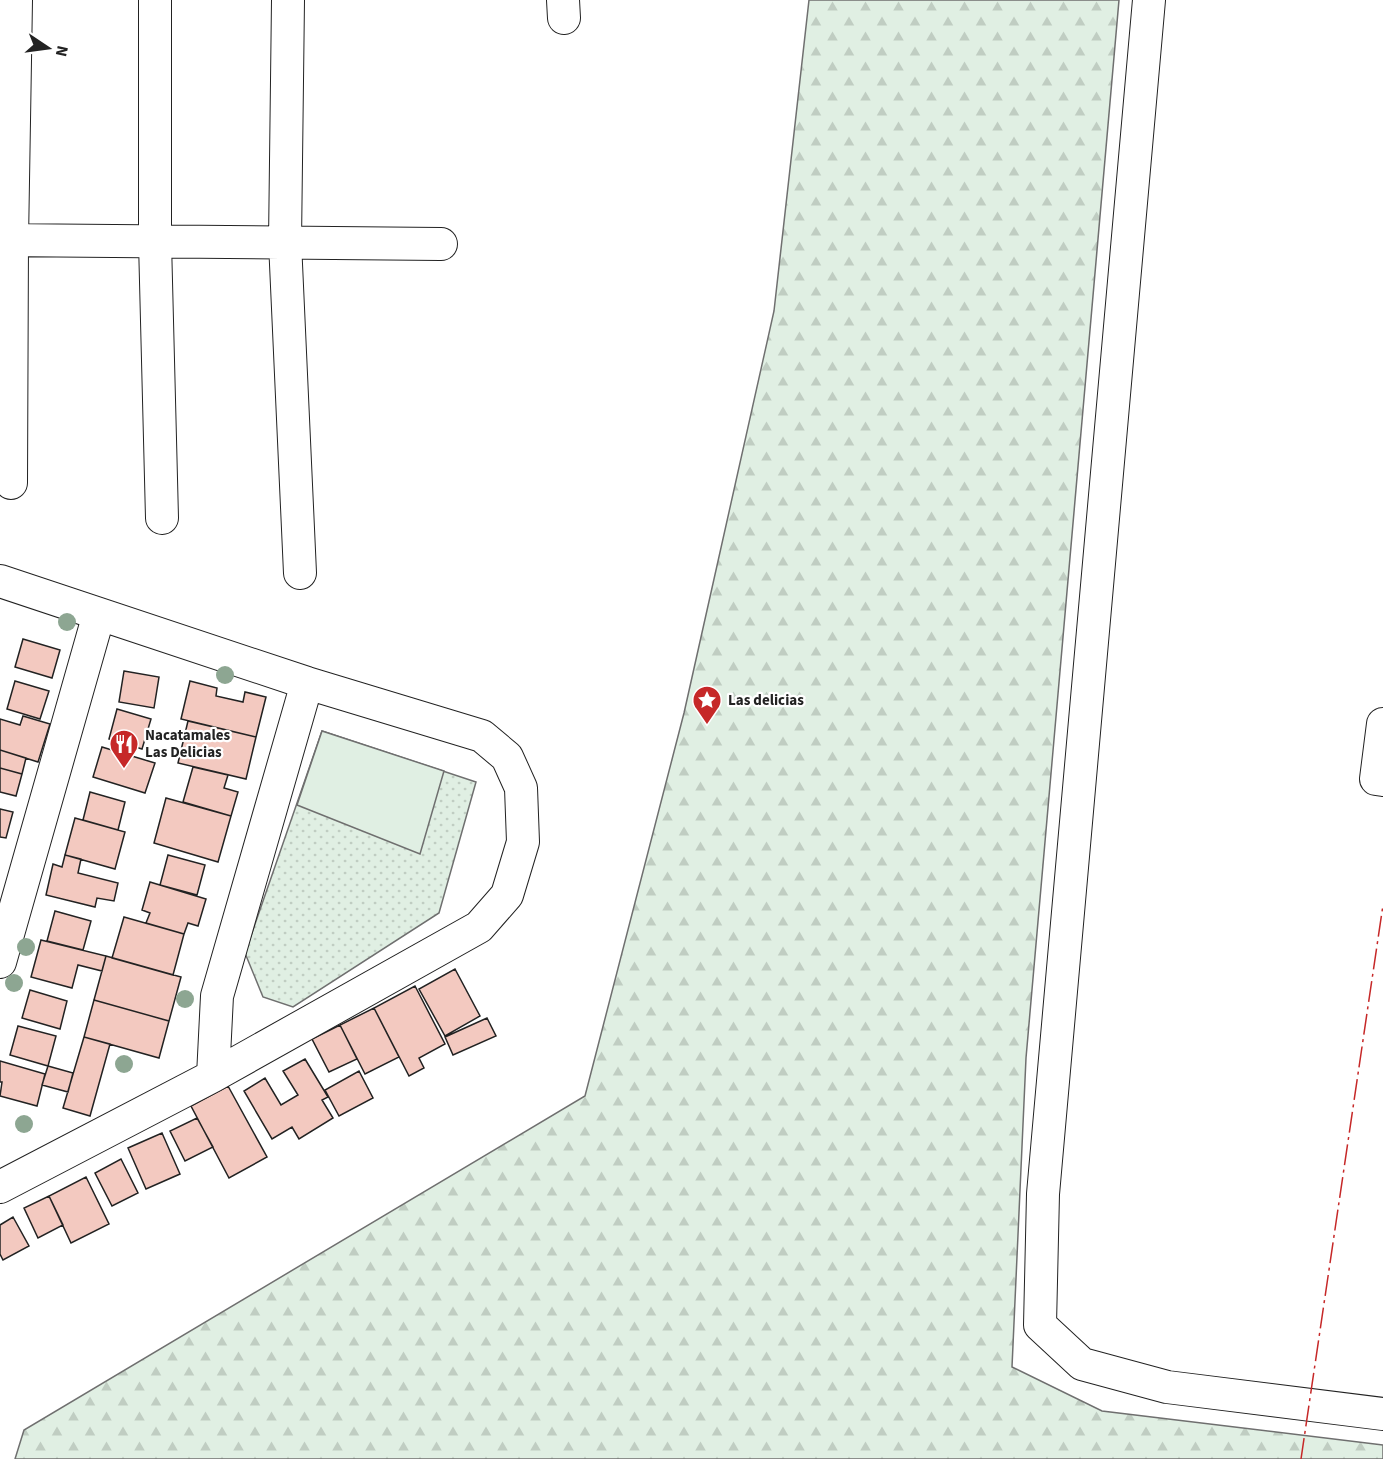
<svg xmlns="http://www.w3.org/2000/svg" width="1383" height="1459" font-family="'Source Sans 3',sans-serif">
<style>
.forest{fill:url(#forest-firs);stroke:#6f6f6f;stroke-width:1.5}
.park{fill:url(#park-dots);stroke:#6f6f6f;stroke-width:1.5}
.pitch{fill:#e0efe3;stroke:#6f6f6f;stroke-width:1.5}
.building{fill:#f3c9c0;stroke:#222;stroke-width:1.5}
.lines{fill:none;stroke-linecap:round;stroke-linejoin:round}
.minor-casing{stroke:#222;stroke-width:34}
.minor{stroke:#fff;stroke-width:32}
.power{stroke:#c62828;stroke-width:1.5;stroke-dasharray:21 4.5 3 4.5;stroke-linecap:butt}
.tree{fill:#8da692}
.labels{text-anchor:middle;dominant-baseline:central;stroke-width:4.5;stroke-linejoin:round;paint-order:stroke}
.poi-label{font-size:15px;font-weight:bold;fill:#222;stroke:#fff;text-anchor:start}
</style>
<defs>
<pattern id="forest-firs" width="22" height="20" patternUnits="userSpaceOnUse" patternTransform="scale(1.5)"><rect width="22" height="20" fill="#e0efe3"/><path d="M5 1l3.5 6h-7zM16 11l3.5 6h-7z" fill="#c0cdc2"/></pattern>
<pattern id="park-dots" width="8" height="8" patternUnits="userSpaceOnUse" patternTransform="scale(1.5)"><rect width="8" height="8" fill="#e0efe3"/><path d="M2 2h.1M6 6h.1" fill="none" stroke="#c0cdc2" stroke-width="1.8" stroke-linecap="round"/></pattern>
</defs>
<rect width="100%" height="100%" fill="#fff"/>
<path class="forest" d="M809 0H1119L1026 1058 1012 1367 1102 1411 1383 1445V1459H15L24 1430 585 1096 684 713 774 311Z"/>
<path class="park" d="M322 731 476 782 439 913 293 1007 263 997 245 953Z"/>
<path class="pitch" d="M322 731 444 771 420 854 297 805Z"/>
<path class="building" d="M23 639 60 650 52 678 15 667Z
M124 671 159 677 154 708 119 702Z
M15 681 49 691 40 719 7 709Z
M190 681 217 688 216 696 243 702 245 692 266 697 256 737 181 719Z
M117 709 151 719 142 749 109 739Z
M23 716 50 724 38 762 0 750V719L20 725Z
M188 721 256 737 246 779 178 763Z
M102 747 155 763 145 793 93 777Z
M0 750 26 758 22 774 0 768Z
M193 767 228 775 224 788 238 792 231 816 183 802Z
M0 768 22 774 16 796 0 792Z
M90 792 125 802 118 830 83 820Z
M166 798 231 816 218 862 154 843Z
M0 809 13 812 6 838 0 837Z
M75 818 125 832 115 869 65 855Z
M65 855 81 859 78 873 118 883 114 901 97 898 95 907 46 895 53 864 62 867Z
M168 855 205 865 197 895 160 885Z
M150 882 206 899 198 926 188 923 184 934 146 923 150 913 142 910Z
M55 911 91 921 83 950 47 941Z
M124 917 184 934 173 975 112 958Z
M41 940 106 956 102 971 78 965 72 988 31 977Z
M106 956 181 977 169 1021 94 1000Z
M455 969 480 1016 445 1036 419 989Z
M415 986 445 1044 419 1058 424 1068 409 1076 374 1008Z
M30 990 67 1001 60 1029 22 1018Z
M94 1000 169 1021 159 1058 84 1037Z
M374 1008 399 1057 365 1074 340 1025Z
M487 1018 496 1036 453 1055 445 1037Z
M340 1025 357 1059 329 1072 312 1039Z
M18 1026 56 1036 48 1066 10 1055Z
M84 1037 110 1044 90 1116 63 1108Z
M305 1059 328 1097 322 1100 333 1118 299 1139 292 1127 272 1139 244 1091 265 1078 281 1105 298 1095 283 1071Z
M0 1061 45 1074 37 1106 0 1096 2 1082H0Z
M48 1066 73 1073 68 1092 42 1085Z
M359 1071 373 1098 339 1116 325 1090Z
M228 1086 267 1157 229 1178 191 1106Z
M197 1118 213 1147 185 1161 170 1131Z
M162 1133 180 1174 146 1189 128 1148Z
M121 1159 138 1193 112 1206 95 1173Z
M86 1177 109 1224 71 1243 49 1196Z
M49 1196 63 1225 38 1238 24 1208Z
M13 1217 29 1246 3 1260 0 1254V1225Z"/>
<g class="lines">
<g class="minor-casing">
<path id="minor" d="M155 0V242L162 518
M288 0 285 242 300 573
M563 0 564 18
M1149 0 1043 1194 1040 1325 1082 1364 1167 1387 1383 1414
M0 240 441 244
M11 483 12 241 16 0
M0 581 307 683 482 736 507 757 521 788 523 842 507 895 479 927 213 1076 0 1187
M1383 724 1376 779 1383 780
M0 962 99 614
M213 1076 217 996 307 683"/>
</g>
<use href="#minor" class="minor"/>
<path class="power" d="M1301 1459 1383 905"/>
</g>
<g class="tree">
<circle cx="67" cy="622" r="9"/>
<circle cx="225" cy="675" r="9"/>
<circle cx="26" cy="947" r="9"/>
<circle cx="14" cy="983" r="9"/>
<circle cx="185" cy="999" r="9"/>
<circle cx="124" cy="1064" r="9"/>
<circle cx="24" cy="1124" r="9"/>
</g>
<defs>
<g id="sight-pin" transform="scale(1.5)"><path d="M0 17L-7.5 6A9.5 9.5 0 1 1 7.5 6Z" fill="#c62828" stroke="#fff"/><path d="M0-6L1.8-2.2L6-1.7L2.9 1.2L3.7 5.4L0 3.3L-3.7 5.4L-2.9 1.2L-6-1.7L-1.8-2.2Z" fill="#fff"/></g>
<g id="restaurant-pin" transform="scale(1.5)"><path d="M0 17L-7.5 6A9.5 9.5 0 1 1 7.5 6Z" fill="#c62828" stroke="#fff"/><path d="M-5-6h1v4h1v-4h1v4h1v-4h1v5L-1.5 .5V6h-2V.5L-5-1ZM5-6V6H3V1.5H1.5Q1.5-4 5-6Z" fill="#fff"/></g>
</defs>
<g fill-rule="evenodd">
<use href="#sight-pin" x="707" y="700"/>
<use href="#restaurant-pin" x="124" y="744"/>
</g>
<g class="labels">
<g class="poi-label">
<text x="728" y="700">Las delicias</text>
<text x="145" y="735">Nacatamales<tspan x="145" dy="17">Las Delicias</tspan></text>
</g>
</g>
<g transform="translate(48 48) rotate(103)" stroke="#ffffff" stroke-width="4.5" paint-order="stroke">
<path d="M0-4.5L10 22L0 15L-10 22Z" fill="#222222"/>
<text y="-9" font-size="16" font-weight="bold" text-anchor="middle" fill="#222222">N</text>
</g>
</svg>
